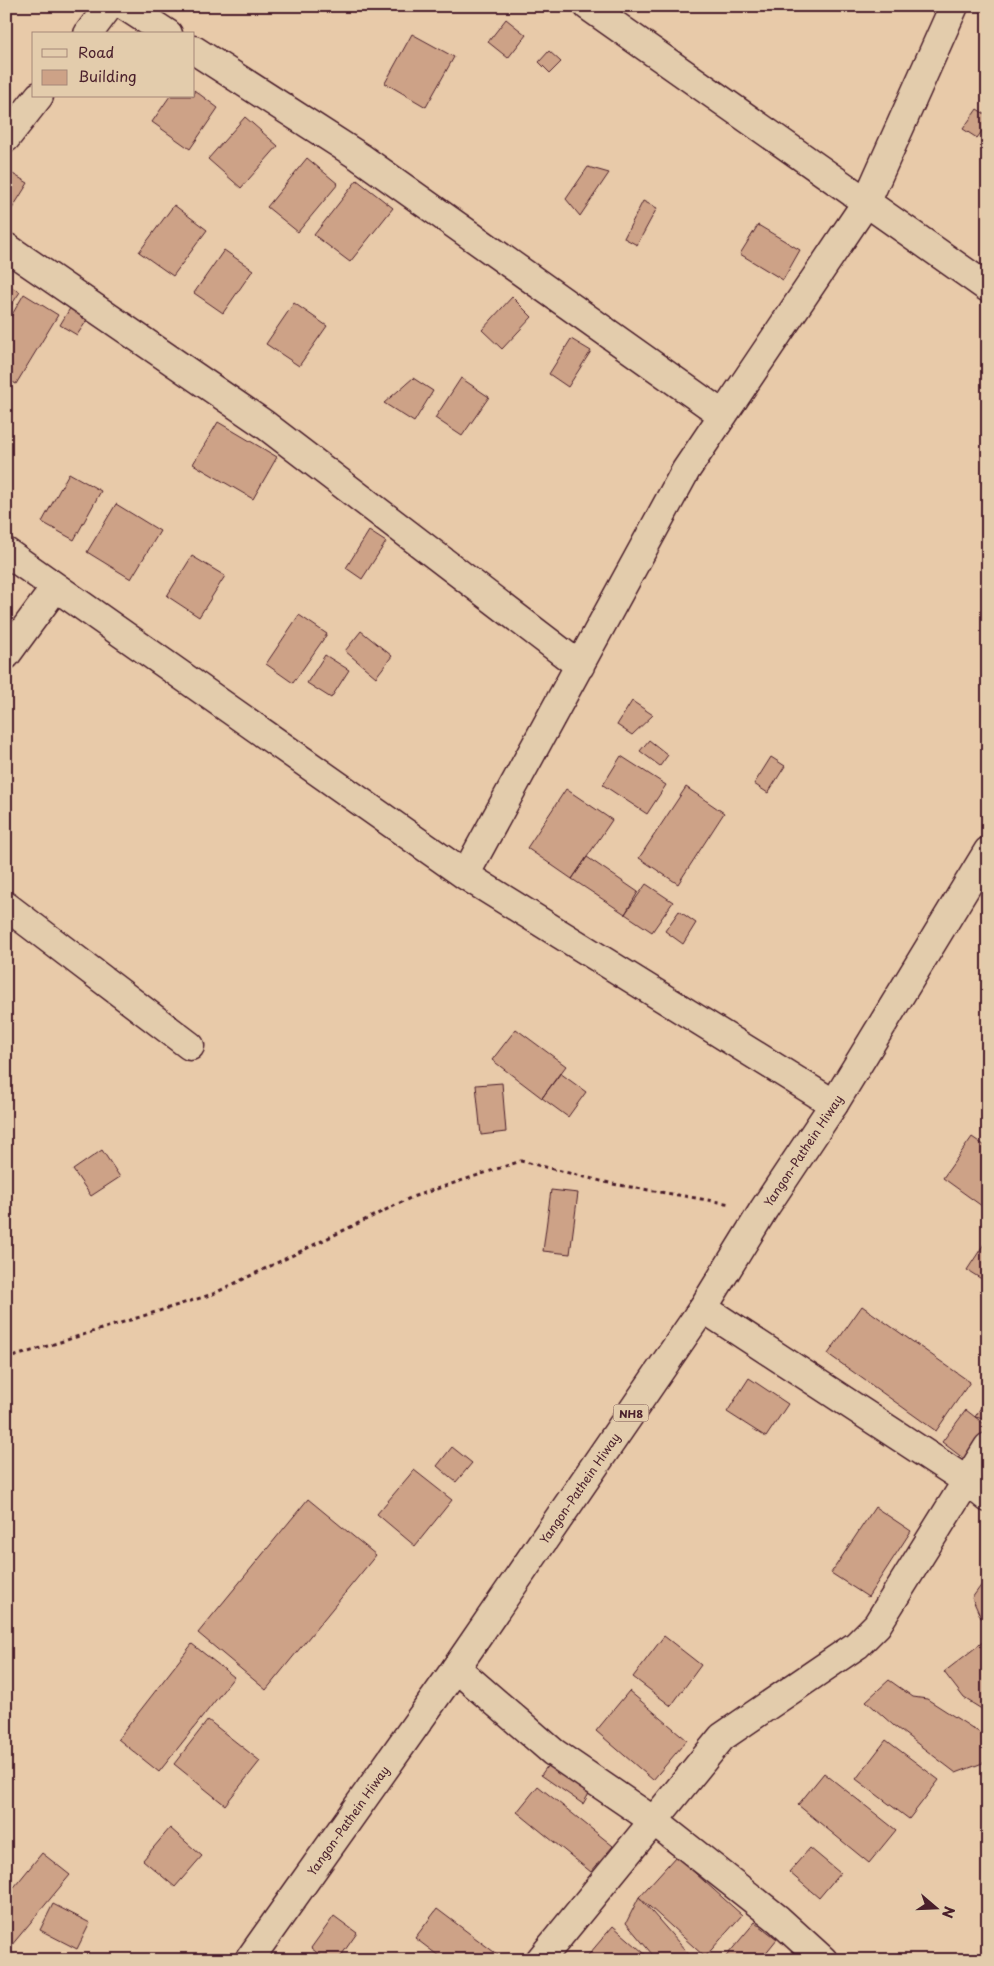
<svg xmlns="http://www.w3.org/2000/svg" width="994" height="1966" font-family="'Playpen Sans',sans-serif">
<style>
.building{fill:#cda287;stroke:#4a1f2b}
.lines{fill:none;stroke-linecap:round;stroke-linejoin:round}
.minor-casing{stroke:#4a1f2b;stroke-width:31}
.trunk-casing{stroke:#4a1f2b;stroke-width:31}
.path{stroke:#4a1f2b;stroke-width:3;stroke-dasharray:4 4;stroke-linecap:butt}
.minor{stroke:#e3ccac;stroke-width:28}
.trunk{stroke:#e3ccac;stroke-width:28}
.labels{text-anchor:middle;dominant-baseline:central;stroke-width:4;stroke-linejoin:round;paint-order:stroke}
.shield{fill:#e3ccac;stroke:#785352;stroke-width:1}
.shield-label{font-size:11px;font-weight:bold;fill:#4a1f2b}
.street-label{font-size:12px;fill:#4a1f2b;stroke:#e3ccac}
</style>
<rect width="100%" height="100%" fill="#e8caa9"/>
<filter id="ink" filterUnits="userSpaceOnUse"><feTurbulence type="fractalNoise" baseFrequency=".02" numOctaves="2"/><feDisplacementMap in="SourceGraphic" scale="10" xChannelSelector="R" yChannelSelector="G"/><feConvolveMatrix kernelMatrix="1 2 1 2 8 2 1 2 1" color-interpolation-filters="sRGB"/></filter>
<g filter="url(#ink)">
<path class="building" d="M506 19 526 35 508 58 488 42Z
M412 34 454 57 426 107 385 83Z
M549 51 561 62 550 73 539 62Z
M194 90 218 108 190 149 152 122 170 96H194Z
M977 109 988 116V123L977 138 963 129Z
M245 117 278 146 241 188 208 159Z
M307 158 338 184 298 232 267 207Z
M588 167 609 173 580 216 566 199Z
M6 170 28 183 10 212 6 210Z
M357 180 393 208 350 262 314 235Z
M643 201 657 208 637 245 624 238Z
M174 205 207 230 173 276 139 252Z
M758 225 800 250 783 280 740 254Z
M224 250 253 270 223 313 194 293Z
M6 284 20 292 6 313Z
M24 294 58 315 16 384 6 378V325Z
M512 297 532 317 502 349 482 330Z
M294 303 327 326 299 366 266 344Z
M72 305 90 316 77 335 60 325Z
M571 339 591 351 568 387 549 374Z
M413 378 433 391 414 422 384 403Z
M461 378 489 397 462 436 435 418Z
M218 422 277 457 253 499 193 464Z
M69 473 101 491 74 540 42 522Z
M116 504 160 531 131 579 87 552Z
M369 531 386 542 362 579 346 568Z
M192 556 225 576 199 617 167 596Z
M299 615 327 634 293 683 266 664Z
M361 631 392 656 376 677 345 651Z
M325 655 349 670 331 698 307 683Z
M632 701 653 715 632 735 617 725Z
M649 740 668 755 660 766 640 751Z
M621 756 666 785 647 814 603 785Z
M771 757 785 766 768 793 754 784Z
M686 787 724 813 678 884 639 858Z
M566 789 612 820 572 879 527 848Z
M587 857 638 892 625 914 572 879Z
M646 884 673 902 652 932 625 914Z
M679 911 696 923 683 944 665 931Z
M516 1029 566 1066 542 1098 492 1060Z
M560 1073 586 1092 568 1117 542 1098Z
M502 1083 506 1132 481 1135 476 1085Z
M972 1137 988 1148 986 1209 943 1178Z
M102 1150 120 1177 91 1196 73 1170Z
M551 1190 578 1193 570 1254 543 1251Z
M984 1244 988 1247V1283L967 1270Z
M862 1306 970 1382 936 1431 828 1354Z
M749 1378 788 1404 766 1437 727 1412Z
M988 1396V1420L975 1417Z
M966 1410 988 1427V1436L968 1462 942 1442Z
M452 1447 472 1463 456 1482 437 1466Z
M414 1470 452 1500 415 1546 377 1514Z
M308 1499 376 1555 266 1690 198 1633Z
M875 1507 911 1531 868 1597 831 1573Z
M988 1576V1623L981 1618 972 1598Z
M664 1636 701 1665 671 1706 633 1677Z
M984 1641 988 1644V1713L964 1698 944 1672Z
M192 1644 234 1677 159 1772 118 1739Z
M889 1680 913 1697 927 1699 988 1738V1761L956 1773 893 1725 866 1701Z
M629 1691 687 1740 653 1780 596 1731Z
M208 1720 260 1761 225 1805 174 1764Z
M886 1740 939 1780 909 1819 856 1779Z
M553 1758 594 1785 583 1804 541 1775Z
M824 1773 896 1830 869 1863 798 1805Z
M538 1786 613 1846 591 1872 517 1812Z
M170 1828 202 1856 175 1887 143 1860Z
M810 1848 840 1873 819 1898 789 1872Z
M42 1853 70 1875 6 1952V1897Z
M676 1856 742 1915 705 1957 639 1897Z
M639 1897 692 1958 691 1960H657L626 1923Z
M53 1904 90 1923 77 1949 40 1930Z
M437 1909 498 1955 495 1960H444L415 1938Z
M334 1916 357 1933 338 1960H326L311 1948Z
M755 1922 777 1939 760 1960H723Z
M613 1926 652 1960H584Z"/>
<g class="lines">
<g class="minor-casing">
<path id="minor" d="M125 6 168 34
M588 6 988 288
M88 34 109 6
M194 50 360 157 723 415
M6 138 39 96
M6 247 264 424 580 666
M6 552 465 875 834 1104
M6 655 55 588
M465 875 686 470 866 203 954 6
M6 906 190 1046
M703 1308 967 1481 988 1498
M456 1668 553 1752 654 1821 778 1919 823 1960
M540 1960 722 1737 857 1645 877 1625 988 1447"/>
</g>
<g class="trunk-casing">
<g id="trunk">
<path id="s1" d="M249 1960 456 1668 703 1308 764 1209 834 1104 988 851"/>
</g>
</g>
<path class="path" d="M6 1359 213 1294 412 1197 521 1161 613 1184 731 1204"/>
<use href="#minor" class="minor"/>
<use href="#trunk" class="trunk"/>
</g>
</g>
<g class="labels">
<rect class="shield" x="613.5" y="1404.5" width="35" height="17" rx="4"/>
<g class="shield-label">
<text x="631" y="1413">NH8</text>
</g>
<g class="street-label">
<text stroke="none"><textPath href="#s1" startOffset="981">Yangon-Pathein Hiway</textPath></text>
<text stroke="none"><textPath href="#s1" startOffset="576">Yangon-Pathein Hiway</textPath></text>
<text stroke="none"><textPath href="#s1" startOffset="171">Yangon-Pathein Hiway</textPath></text>
</g>
</g>
<rect width="994" height="1966" fill="none" stroke="#e3ccac" stroke-width="25"/>
<rect x="12" y="12" width="969" height="1941" fill="none" stroke="#4a1f2b" stroke-width="2" filter="url(#ink)"/>
<rect x="32" y="32" width="162" height="65" fill="#e3ccac" stroke="#a68778"/>
<rect x="42" y="49" width="25" height="8" fill="#e3ccac" stroke="#a68778"/>
<text x="78" y="58" font-size="15" fill="#4a1f2b">Road</text>
<rect x="42" y="70" width="25" height="15" fill="#cda287" stroke="#a68778"/>
<text x="78" y="82" font-size="15" fill="#4a1f2b">Building</text>
<g transform="translate(936 1908) rotate(109)" stroke="#e3ccac" stroke-width="4" paint-order="stroke">
<path d="M0-4L9 19L0 12L-9 19Z" fill="#4a1f2b"/>
<text y="-8" font-size="14" font-weight="bold" text-anchor="middle" fill="#4a1f2b">N</text>
</g>
</svg>
